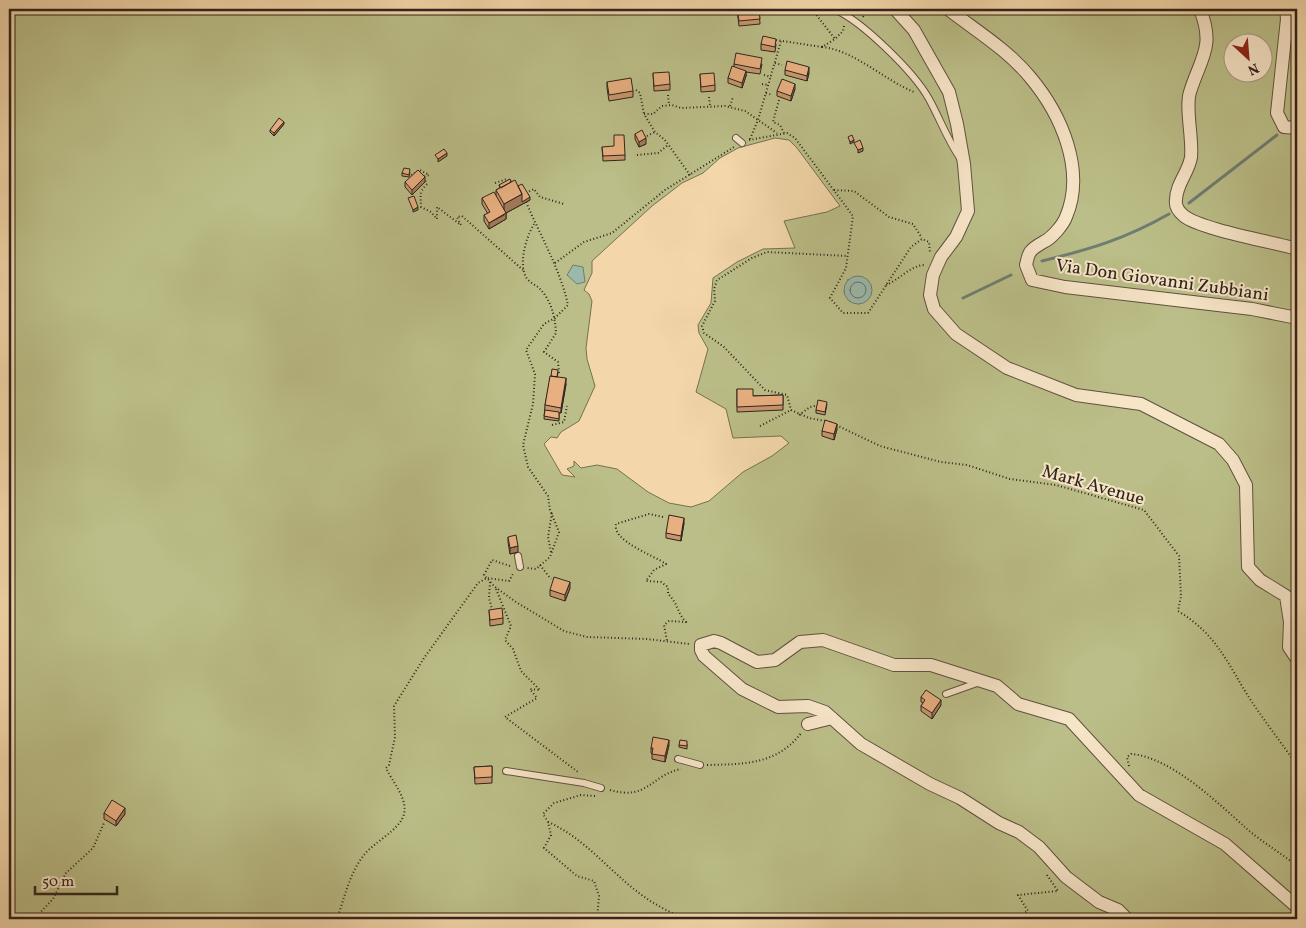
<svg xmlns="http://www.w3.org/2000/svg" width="1306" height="928" font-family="Vollkorn,serif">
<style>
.green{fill:#bbbe88;stroke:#757152;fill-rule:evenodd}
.water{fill:#9bb9ab;stroke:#707d72}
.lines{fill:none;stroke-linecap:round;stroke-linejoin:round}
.shore{stroke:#656e64;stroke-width:1}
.stream{stroke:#707d72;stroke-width:3}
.lane-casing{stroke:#605140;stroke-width:8}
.street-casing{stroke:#605140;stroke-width:14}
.path{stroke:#2f241c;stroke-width:2;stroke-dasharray:1 2.5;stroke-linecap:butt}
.lane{stroke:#f7e5c8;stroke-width:6}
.street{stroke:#f7e5c8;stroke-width:12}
.wall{fill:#c8966e;stroke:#2f241c}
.shaded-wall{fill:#a27a5a;stroke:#2f241c}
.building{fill:#e8af80;stroke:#2f241c}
.labels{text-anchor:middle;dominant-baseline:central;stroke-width:4;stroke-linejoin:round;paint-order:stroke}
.street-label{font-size:18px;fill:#2f241c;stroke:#f7e5c8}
</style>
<rect width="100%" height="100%" fill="#f3d7aa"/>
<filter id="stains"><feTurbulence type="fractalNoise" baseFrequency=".004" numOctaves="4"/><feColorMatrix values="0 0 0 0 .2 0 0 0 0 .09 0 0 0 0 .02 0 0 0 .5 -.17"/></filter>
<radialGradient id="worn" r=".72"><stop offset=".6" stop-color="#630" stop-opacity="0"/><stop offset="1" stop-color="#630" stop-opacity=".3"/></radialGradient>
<path class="green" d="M9 9H1297V919H9ZM1234 42H1264V72H1234ZM775 138 789 140 797 148 840 206 827 212 784 221 795 248 763 249 737 262 713 278 711 303 698 325 699 333 708 349 696 392 726 409 733 438 781 436 789 443 772 456 743 472 709 501 691 507 669 503 648 492 617 469 597 465 581 468 574 461V466L567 469 575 477 562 475 544 444 551 437 557 438 561 432 579 421 595 386 587 359 586 348 592 301 589 294 584 290 592 273V261L652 206 682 183 703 173 720 158 738 148ZM848 279 870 297 859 304 849 301 844 292Z"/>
<path class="water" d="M573 265 583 267 585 282 577 284 567 275Z
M844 290a14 14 0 1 1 28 0a14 14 0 1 1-28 0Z"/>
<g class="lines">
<path class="shore" d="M850 290a8 8 0 1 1 16 0a8 8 0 1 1-16 0Z"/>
<path class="stream" d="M1292 121 1297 117
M1189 203 1277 135
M1042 261C1091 249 1125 239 1169 214
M963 298 1011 275"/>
<g class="lane-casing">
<path id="lane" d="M834 9C862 21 914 72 929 99 940 119 947 139 960 158
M736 138 742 143
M518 556 520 567
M946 694 977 683
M678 759 700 765
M506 771 584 783 601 788"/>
</g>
<g class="street-casing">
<path id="street" d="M895 9 914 30 949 92 957 124 964 164 968 211 956 237 941 257 933 275 930 295 934 309 956 334 1007 368 1076 395 1141 404 1219 444 1233 460 1246 485 1248 567 1260 580 1286 596 1290 622 1289 647 1297 659
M948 9C975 30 1008 50 1030 77 1061 114 1086 170 1066 217 1063 225 1053 236 1047 240 1042 243 1034 247 1031 251 1028 254 1027 261 1026 265L1032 280 1065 287 1252 309 1297 318
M1200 9C1215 47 1201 57 1190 92 1185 108 1193 138 1191 157 1189 172 1176 184 1176 200 1175 206 1179 212 1184 216 1200 229 1273 242 1297 249
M1286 9 1287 19 1277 113 1284 127 1297 128
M808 724 832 718
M1127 919 1118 910 1099 902 1066 877 1039 847 1019 832 999 823 960 798 930 784 861 744 825 712 808 706 778 707 742 689 704 656 701 650V645L714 641 721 643 757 662 775 660 800 642 823 640 894 665H931L997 686 1018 704 1069 719 1139 795 1225 844 1297 907"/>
</g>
<path class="path" d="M863 17 868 9
M836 38 843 31 844 26
M776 40 822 47 835 39 814 12 823 9
M822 47C854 50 884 80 914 92
M775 63 782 65
M764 75 771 77
M762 84 768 85
M636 90 640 93 644 114
M766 93 772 95
M668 95 669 105
M709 97 710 106
M779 100 773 122 780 125 784 133
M730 106 733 97
M647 136 655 132
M750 139 758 120 781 41
M749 140 787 133 795 138 853 216 846 268 830 298 843 313H868L911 247 922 239 929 242 930 253
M637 155 658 153 668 145
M411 175 420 170 429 175 423 177 427 184C418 193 421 196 421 207L431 212 437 219V207L461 225 457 217 462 216 523 270
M690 175 665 140 655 132 644 114H653L662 106 672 105 681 108 725 106 745 111 777 133
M495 183 507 179 514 183
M834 190 854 191 889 217 913 224 922 238
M526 193 534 189 540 197 564 204
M526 202C541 237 560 269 568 305L555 318 544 324 526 350 535 374 533 404 523 445 528 467 548 496 550 510 559 532 550 557 536 569 527 568
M534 224C526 237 517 267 528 280 531 283 535 285 538 287 551 299 555 316 556 333L544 352 558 362 559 373
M555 263 584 242 612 233 665 190 734 147
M886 285C899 280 911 265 925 265
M799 415 810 407 815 406
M825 421 809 418 791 410 787 395 765 390 724 347 704 333 702 326 715 301 714 289 717 280 752 258 767 252 848 256
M830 422 880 446 941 462 967 465 1010 479 1056 485 1144 510 1179 556 1181 596 1178 611C1219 636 1227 664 1252 702 1266 723 1282 744 1297 765
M552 425 564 422 567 406
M760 426 791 410
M663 517 649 514 616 524C612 541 653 555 666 564L654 570 646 581 661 582 668 587V594C678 603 677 613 686 622L669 621 664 625 667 641
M551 552 548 537 552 513
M540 565 551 579
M510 566 492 560 484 575 495 587 516 602 564 631 587 637 647 639 689 644
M490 582 489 598 492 609
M496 589 511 626 505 640 513 649 521 671 540 690 530 689 537 698 505 717 578 772
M707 765C745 764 777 765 802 732
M1129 766 1127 757 1131 754C1171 757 1218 803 1247 829 1262 842 1281 853 1297 866
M610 790C648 801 651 775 681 769
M595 796 581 795 554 803 543 814 548 822 551 835 544 848 577 876 594 881 599 896 597 919
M548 822C587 839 612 875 646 898 657 906 671 912 683 919
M34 919 53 899 66 873 93 848 104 823
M337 919C344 899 350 872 364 855 374 842 400 830 404 814 408 799 392 781 386 768L389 765 395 737 394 706 424 658 478 583 487 578 509 581 514 572
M1013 919 1028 911 1018 895 1058 891 1047 875"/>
<use href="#lane" class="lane"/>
<use href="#street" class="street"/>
</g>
<path class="wall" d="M737 9H759L760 24 739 26Z
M761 44H776L775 52 761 50Z
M734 64H762L760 74 746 72V76L742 88 728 83V78L734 67Z
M785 70 809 73 807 81 785 75Z
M653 73 670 84V90L654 91Z
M700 74 715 85V91L701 92Z
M607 82 633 91V97L609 101 607 88Z
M795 89 791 101 777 96V91Z
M284 124 274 136 270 132V130Z
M635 134 646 144 639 147 635 139Z
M602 147 625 155V160L603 161Z
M410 172 409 177 402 176V173Z
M405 182H425L412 195 405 187Z
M511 182 518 186 530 200 506 213V219L489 229 484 221V215L488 214 482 204V198L496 196V190L500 188 499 185Z
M558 373 557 377 566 384 561 413H559V421L544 419 545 405 551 376Z
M737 389 753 396 783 395V410L737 412Z
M827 404 825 415 816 413V410Z
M837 429 834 440 822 436V431Z
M684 523 681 541 666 538V533Z
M508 537 518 552 510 554 508 542Z
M570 588 565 601 550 596V590Z
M489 610 503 618V624L490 626Z
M921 697 941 705 932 719 921 711V706L923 703 921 702Z
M687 744V749L679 747V745Z
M669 745 665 762 652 759V754L651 753V748Z
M492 766V783L475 784 474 767Z
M104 813 125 814 116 826 104 819Z"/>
<path class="shaded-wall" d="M809 67V73L807 81V76Z
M746 71V76L742 88V83Z
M795 84V89L791 101V96Z
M284 122V124L274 136V133Z
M646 138V144L639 147V142Z
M854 140V142L850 144V142Z
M863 148V151L858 153V150Z
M447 153V156L438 162V159Z
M425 177V182L412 195V190Z
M522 194 530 197V200L506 213V219L489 229V223L504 215V204Z
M418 207V210L413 212V210Z
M566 378V384L561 413V408Z
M837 424V429L834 440V434Z
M684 518V523L681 541V536Z
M518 546V552L510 554V548Z
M570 582V588L565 601V595Z
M941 700V705L932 719V713Z
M669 740V745L665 762V756Z
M125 808V814L116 826V821Z"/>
<path class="building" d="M737 9H759L760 19 739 21Z
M763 36 776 39 775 47 761 44Z
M736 53 762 58 760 69 734 64Z
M787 61 809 67 807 76 785 70Z
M732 66 746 71 742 83 728 78Z
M669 72 670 84 654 86 653 73Z
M714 73 715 85 701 87 700 74Z
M631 78 633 91 609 95 607 82Z
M782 79 795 84 791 96 777 91Z
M279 118 284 122 274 133 270 130Z
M642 130 646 138 639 142 635 134Z
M614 135H624L625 155 603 156 602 147 614 146Z
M852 135 854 140 850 142 848 137Z
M860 140 863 148 858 150 854 143Z
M444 149 447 153 438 159 435 155Z
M404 168 410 169 409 175 402 173Z
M418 170 425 177 412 190 405 182Z
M510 179 511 182 501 188 499 185Z
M515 180 522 194 504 204 496 190Z
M522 184 530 197 522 202V194L518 186Z
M494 192 506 213 489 223 484 215 490 212 482 198Z
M414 196 418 207 413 210 408 198Z
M552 369 558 370 557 377 551 376Z
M550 376 566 378 561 408 545 405Z
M737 389H753V396L783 395V405L737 407Z
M818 400 827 402 825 412 816 410Z
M545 410 559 412V419L544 416Z
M825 420 837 424 834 434 822 431Z
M669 515 684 518 681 536 666 533Z
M516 535 518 546 510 548 508 537Z
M554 577 570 582 565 595 550 590Z
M502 608 503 618 490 620 489 610Z
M926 690 941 700 932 713 921 706 925 700 921 697Z
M653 737 669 740 665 756 652 754 653 748H651Z
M680 740 687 741V746L679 745Z
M492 766V777L475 778 474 767Z
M112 800 125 808 116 821 104 813Z
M70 914 75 918 73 919H66Z"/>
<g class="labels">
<g class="street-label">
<text transform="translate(1162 281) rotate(8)">Via Don Giovanni Zubbiani</text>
<text transform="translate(1093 486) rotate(16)">Mark Avenue</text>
</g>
</g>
<rect width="1306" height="928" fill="none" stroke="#f3d7aa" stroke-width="30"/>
<rect x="10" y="10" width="1286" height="908" fill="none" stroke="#2f241c" stroke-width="2.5"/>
<rect x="15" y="15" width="1276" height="898" fill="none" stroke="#2f241c"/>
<g transform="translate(1248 58) rotate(154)"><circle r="24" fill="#f7e5c8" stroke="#a79883"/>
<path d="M0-4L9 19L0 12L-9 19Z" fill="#8f2418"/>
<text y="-8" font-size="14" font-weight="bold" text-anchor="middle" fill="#2f241c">N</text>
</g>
<path d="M35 886v8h82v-8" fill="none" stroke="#2f241c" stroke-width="2.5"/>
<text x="42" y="886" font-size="15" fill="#2f241c" stroke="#f7e5c8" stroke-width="4" paint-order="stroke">50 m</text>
<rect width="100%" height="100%" filter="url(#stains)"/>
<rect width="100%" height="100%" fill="url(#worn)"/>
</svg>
